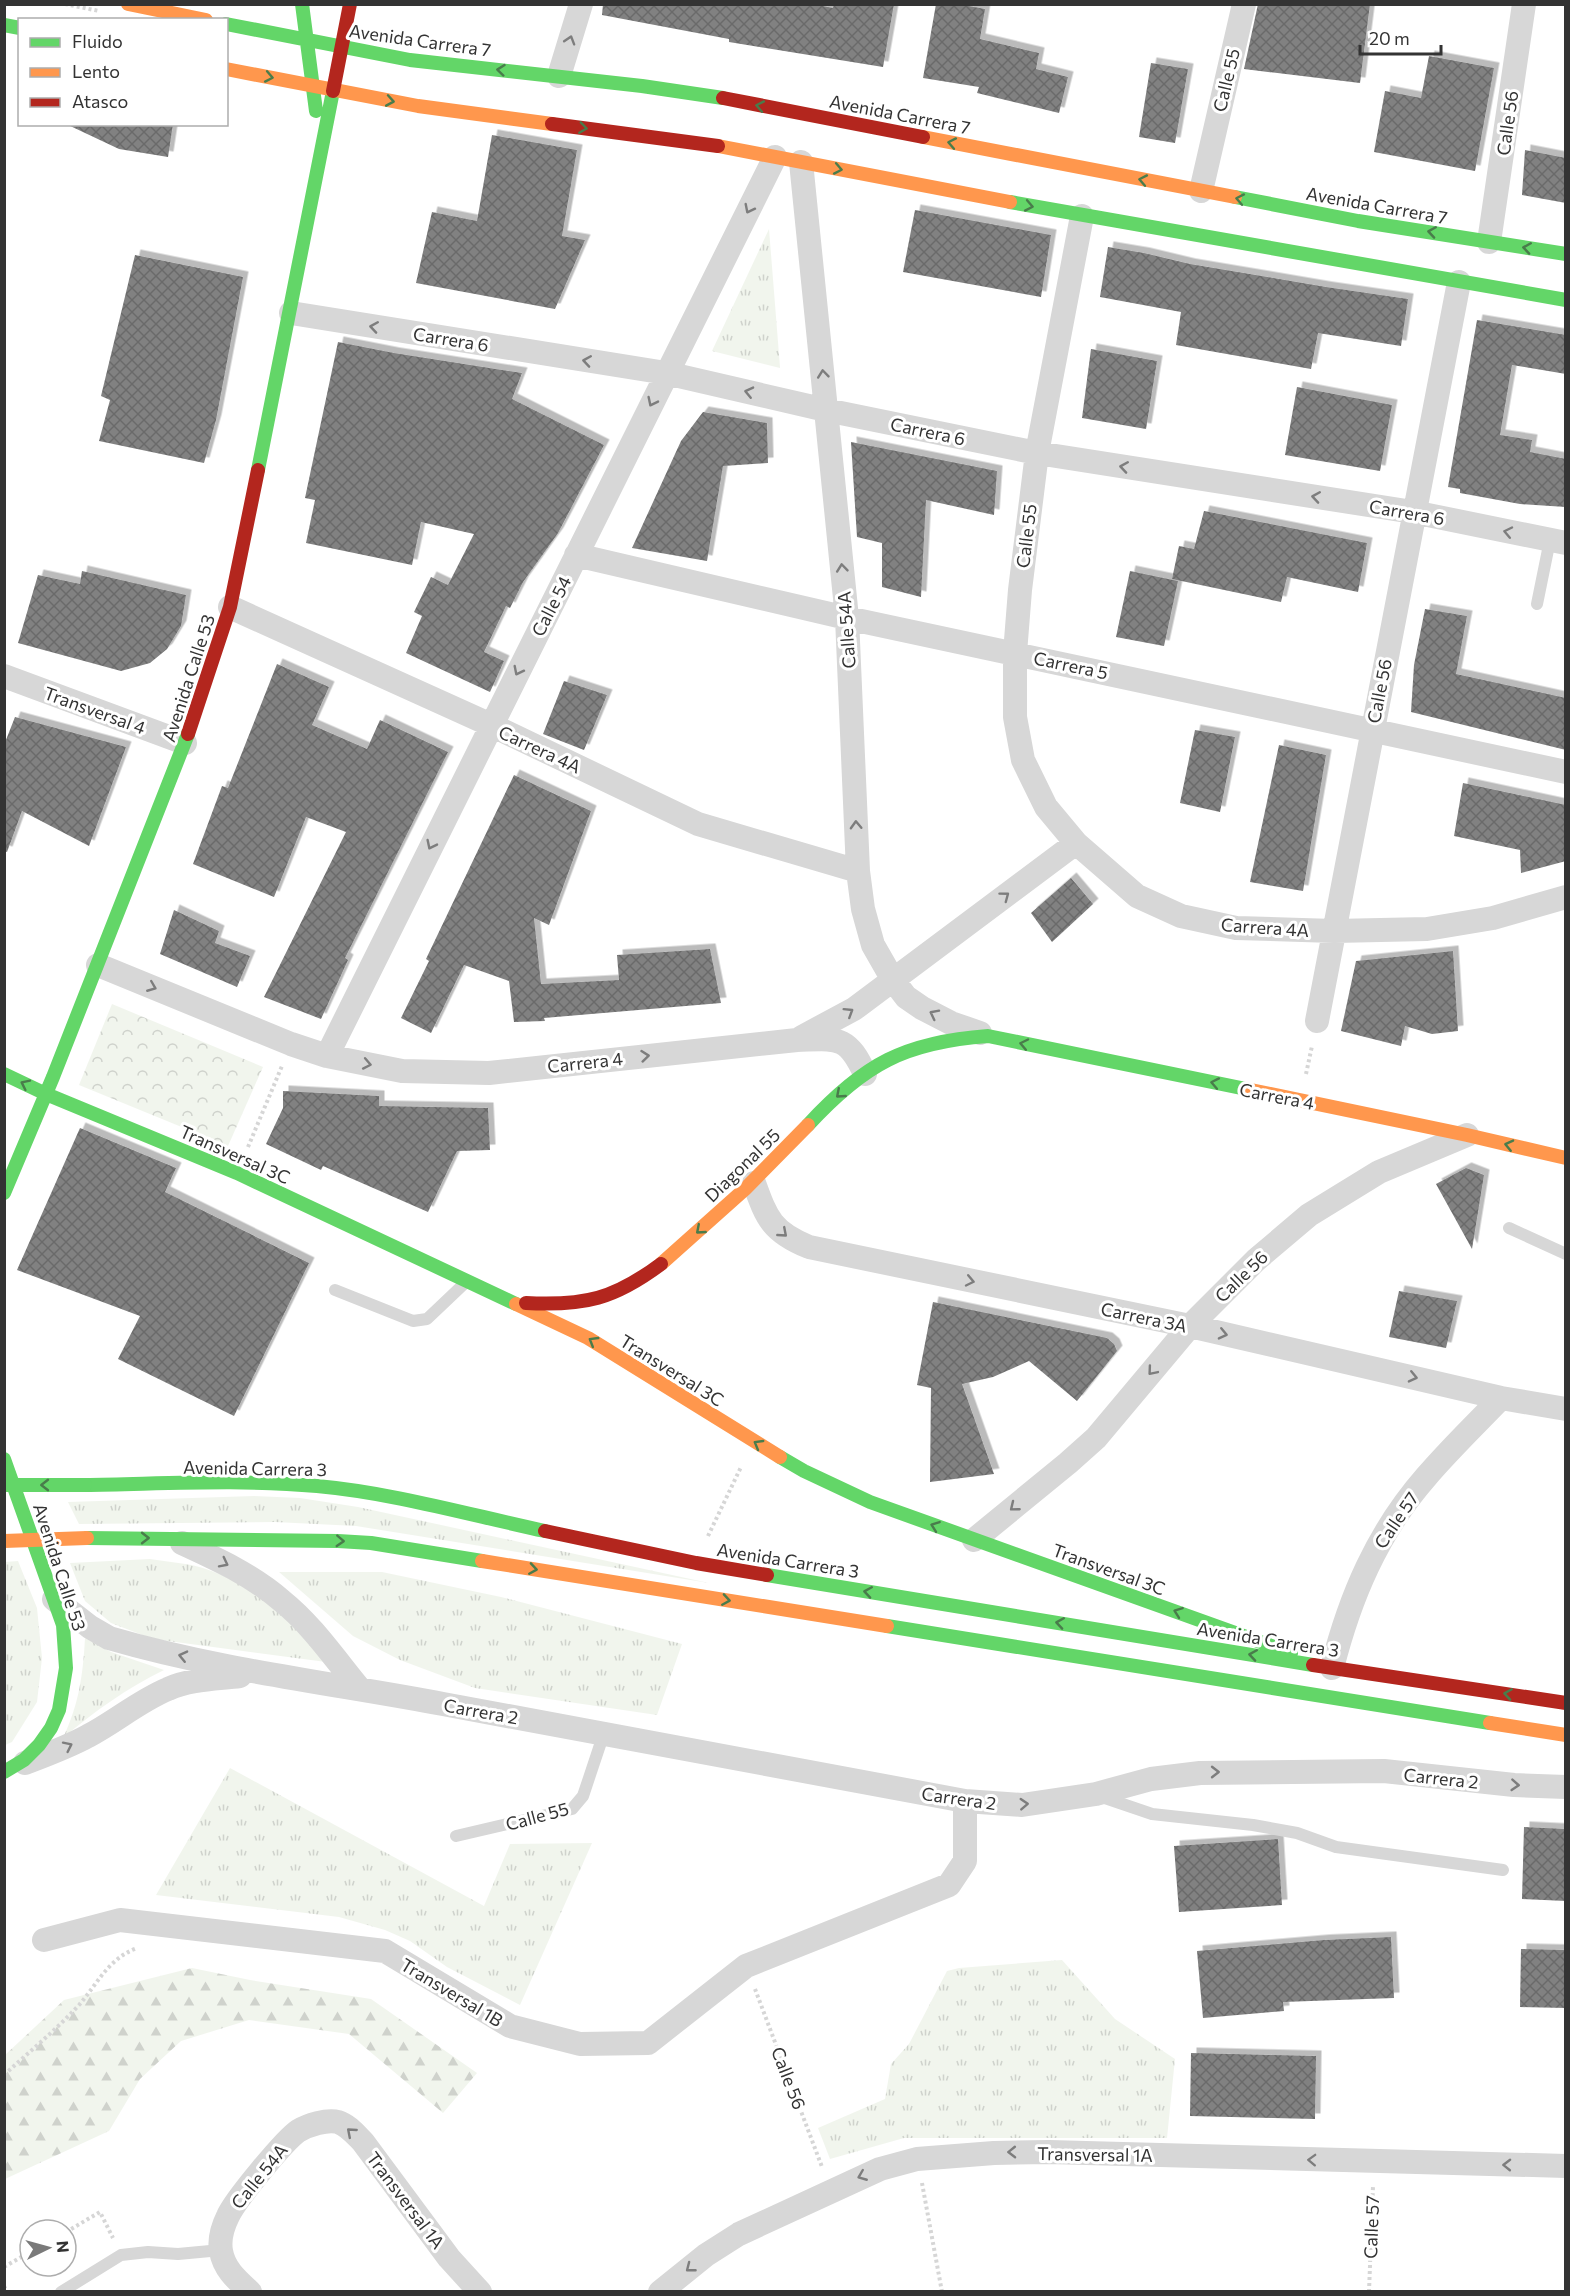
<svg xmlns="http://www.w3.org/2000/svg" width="1570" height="2296" font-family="Commissioner,sans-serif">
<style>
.grass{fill:url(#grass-tufts)}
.forest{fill:url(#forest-firs)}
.park{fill:url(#park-crowns)}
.building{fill:url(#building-cross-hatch);filter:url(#shadow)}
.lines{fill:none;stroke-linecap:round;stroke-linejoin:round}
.path{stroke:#d6d6d6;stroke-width:4;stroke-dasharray:3 3;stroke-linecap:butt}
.lane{stroke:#d7d7d7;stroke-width:12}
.street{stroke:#d7d7d7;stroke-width:24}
.fast{stroke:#63d668;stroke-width:14}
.slow{stroke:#ff974d;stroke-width:14}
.jam{stroke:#b3261e;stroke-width:14}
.fast-bridge{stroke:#63d668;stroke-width:14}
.slow-bridge{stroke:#ff974d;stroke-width:14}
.oneway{stroke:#7d7d7d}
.oneway2{stroke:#497c4b}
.labels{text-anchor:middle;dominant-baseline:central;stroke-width:6;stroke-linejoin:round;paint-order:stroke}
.street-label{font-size:18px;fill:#333;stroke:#fff}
</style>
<defs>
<pattern id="grass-tufts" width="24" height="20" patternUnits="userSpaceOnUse" patternTransform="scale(1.5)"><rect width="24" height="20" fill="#f1f5ed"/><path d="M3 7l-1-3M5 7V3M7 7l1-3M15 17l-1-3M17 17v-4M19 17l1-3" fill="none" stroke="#cfd2cc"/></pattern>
<pattern id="forest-firs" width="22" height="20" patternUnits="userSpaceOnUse" patternTransform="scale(1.5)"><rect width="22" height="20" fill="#f1f5ed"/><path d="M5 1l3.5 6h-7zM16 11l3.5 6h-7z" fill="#cfd2cc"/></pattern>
<pattern id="park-crowns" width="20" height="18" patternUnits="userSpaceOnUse" patternTransform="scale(1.5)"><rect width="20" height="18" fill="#f1f5ed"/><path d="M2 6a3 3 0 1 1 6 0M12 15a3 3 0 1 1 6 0" fill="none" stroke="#cfd2cc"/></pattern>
<pattern id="building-cross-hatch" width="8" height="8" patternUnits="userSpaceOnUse" patternTransform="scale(1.5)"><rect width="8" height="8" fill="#818181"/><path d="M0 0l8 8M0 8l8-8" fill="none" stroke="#6a6a6a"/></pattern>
<filter id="shadow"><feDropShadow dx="5.5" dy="-5.5" stdDeviation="0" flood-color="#0004"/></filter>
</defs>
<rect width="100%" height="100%" fill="#fff"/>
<path class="grass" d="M769 229 780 367V368L712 351Z
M254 1496 300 1498 358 1507 709 1583 356 1526 275 1522 79 1524 68 1502Z
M150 1559C168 1562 189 1563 206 1569 258 1587 291 1621 326 1662L153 1639 111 1623 85 1601 70 1563Z
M18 1561 37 1608 42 1658 37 1702 12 1742 5 1745V1562Z
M279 1572H382L501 1597 682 1644 657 1715 475 1688 400 1660 353 1636Z
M85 1638 111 1652 164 1670C127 1688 95 1711 63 1738 79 1704 83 1675 85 1638Z
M230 1768 484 1906 510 1844 592 1843 520 2005 447 1967 410 1941 385 1930 339 1917 156 1895Z
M1062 1960 1115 2019 1175 2059 1167 2138H904L830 2159 818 2128 885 2099 891 2064 909 2044 947 1971 959 1968Z"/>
<path class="forest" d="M192 1968 250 1980 371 1999 477 2073 443 2113 349 2034 249 2020 181 2041 140 2079 109 2131 5 2179V2055L64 2000Z"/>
<path class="park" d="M112 1004 263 1067 228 1146 79 1085Z"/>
<path class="building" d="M603 4H813L833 8 834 4H894L883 67 729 42V39L602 15Z
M936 4H958L985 9 980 39 1039 53 1036 69 1068 77 1059 113 977 93 979 87 923 78Z
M1258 4H1370L1360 83 1244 69Z
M1429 56 1494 68 1475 171 1374 152 1385 91 1421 98Z
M1151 63 1188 69 1175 143 1139 137Z
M66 124H173L168 157 119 149Z
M492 135 577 150 562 236 585 240 555 309 416 283 432 212 477 221Z
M1525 150 1566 158V203L1522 195Z
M915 210 1051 235 1041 297 903 272Z
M1108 247 1144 253 1190 264 1326 287 1408 299 1401 346 1318 333 1311 369 1176 345 1181 312 1100 297Z
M135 255 243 277 216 420 204 463 99 441 110 400 101 396Z
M1477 320 1566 335V374L1512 365 1500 435 1532 440 1530 452 1566 459V507L1520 504 1460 493V489L1448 487Z
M338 342 394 353 522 373 512 399 604 445 558 533 523 582 510 608 506 606 484 652 504 661 490 692 406 653 422 616 414 612 431 577 448 585 474 534 421 522 412 565 306 543 315 500 305 498Z
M1091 349 1157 361 1146 429 1082 418Z
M1297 387 1392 405 1380 471 1285 455Z
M703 412 767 423 768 463 723 466 707 561 632 548 681 441Z
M851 442 997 471 994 515 926 500 921 597 882 587V543L857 537Z
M1204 511 1367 543 1358 592 1287 577 1281 602 1172 579 1179 546 1194 549Z
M82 571 186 595 181 626 167 649 150 663 121 671 18 643 38 575 80 584Z
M1130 571 1178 581 1164 646 1116 637Z
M1425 609 1467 616 1456 674 1566 698V750L1411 712 1414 665Z
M277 664 329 687 312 725 367 749 380 720 448 752 345 958 348 960 321 1019 264 997 346 832 306 817 274 897 193 864 222 786 228 788Z
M564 681 607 695 584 750 543 734Z
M15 717 126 747 89 846 22 811 7 852 4 851V745Z
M1195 730 1235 737 1220 812 1180 803Z
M1279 745 1326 755 1303 891 1250 882Z
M514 775 591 811 549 925 534 918 541 984 619 980 617 955 710 949 721 1003 544 1018 545 1021 514 1022 509 981 464 965 431 1033 401 1018 429 961 426 959Z
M1463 783 1566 805V861L1521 873 1520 850 1454 836Z
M1071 878 1093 904 1052 942 1031 913Z
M174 910 219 931 215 943 250 956 237 987 160 954Z
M1453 951 1458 1031 1432 1034 1405 1026 1401 1046 1341 1031 1356 961Z
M283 1091 379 1096V1106L488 1108 490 1150 457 1151 428 1212 323 1166 321 1170 266 1144 283 1108Z
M80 1128 176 1168 165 1192 309 1263 234 1416 118 1359 140 1316 17 1270Z
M1466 1168 1484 1175 1472 1249 1436 1184Z
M1399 1291 1457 1301 1446 1348 1389 1337Z
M933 1302 1107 1338 1114 1344 1117 1351 1077 1401 1029 1361 993 1377 962 1384 994 1474 930 1482 931 1388 917 1385Z
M1524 1827 1566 1829V1901L1522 1899Z
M1278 1839 1282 1905 1179 1912 1174 1846Z
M1391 1937 1394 1998 1283 2002 1284 2011 1203 2018 1197 1951 1324 1940Z
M1521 1949 1566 1950V2008L1520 2007Z
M1191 2053 1316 2056 1315 2119 1190 2116Z"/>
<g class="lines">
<path class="path" d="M65 4 99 11
M1306 1074 1312 1046
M248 1147 282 1066
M708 1536 741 1467
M755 1989 822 2167
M4 2075C29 2052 56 2030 79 2005 98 1983 108 1959 137 1948
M922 2183 942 2292
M66 2232 100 2212 113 2238
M4 2267 30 2252
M4 2286 7 2292
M1369 2292 1373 2186"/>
<path class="lane" d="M1537 604 1550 540
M1509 1228 1566 1254
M335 1290 413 1321 427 1319 466 1282
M1102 1797 1152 1814 1253 1825 1297 1833 1336 1847 1503 1870
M456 1836 572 1809 583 1796 604 1733
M61 2292 121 2255 148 2252 178 2254 221 2250"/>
<path class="street" d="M559 76 581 4
M801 162 847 618 858 871 863 909 873 945 893 980 906 997 922 1008 951 1023 980 1033
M1201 191 1244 4
M1082 216 1037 453 1020 590 1015 653V717L1023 760 1046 807 1076 843 1137 896 1181 916 1236 928 1334 931 1427 929 1493 918 1566 897
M1489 242 1524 4
M291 313 666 373 826 410 1037 453 1413 512 1566 543
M576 555 847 618 1566 772
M230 607 491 725 698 824 858 871
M4 676 185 743
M98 965 291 1044 327 1056 402 1071 489 1073 797 1040C836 1039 847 1034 865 1074
M1317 1021 1459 282
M802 1037 854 1009 1076 843
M327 1056 775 157
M754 1183C767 1219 772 1232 809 1247L1190 1326 1501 1398 1566 1409
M974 1540 1068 1463 1096 1438 1190 1326 1256 1260 1309 1215 1379 1172 1467 1135
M182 1543C217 1559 252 1575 282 1601 312 1625 335 1659 359 1688
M54 1599 90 1627 109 1638C219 1670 331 1683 443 1704 617 1735 791 1768 965 1801L1022 1805 1096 1794 1151 1779 1200 1773 1384 1771 1514 1785 1566 1787
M1332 1668C1350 1597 1377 1533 1426 1477 1449 1450 1476 1424 1501 1398
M25 1763C46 1755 68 1747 88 1736 115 1722 139 1701 168 1689 190 1679 216 1679 240 1676
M44 1940 120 1920 385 1951 510 2026 580 2044 648 2043 746 1966 949 1885 965 1861V1801
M250 2292C237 2280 224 2269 221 2251 219 2239 223 2226 228 2216 235 2200 285 2140 298 2131 308 2125 327 2119 338 2122 348 2125 356 2135 363 2142L449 2258 480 2292
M660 2292 706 2255 739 2234 880 2169 917 2159 994 2153 1049 2152 1566 2166"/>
<path class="fast" d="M302 4 316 111
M226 24 410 60 642 86 723 98
M4 25 20 28
M1235 197 1358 221 1566 254
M1010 202 1566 300
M258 470 333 91
M4 1074 46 1094 237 1173 516 1304
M808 1125C864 1064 905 1042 988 1036L1246 1089
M4 1193 53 1077 188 734
M780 1457 804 1471 870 1502 1291 1653
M4 1459 63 1625 66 1668 59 1710 51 1728 39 1745 24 1760 4 1772
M85 1485C162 1484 241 1479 317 1486 394 1493 470 1515 545 1531
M87 1538 338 1541 371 1543 482 1561
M767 1575 1313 1665
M887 1626 1490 1723"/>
<path class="slow" d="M128 4 206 20
M226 69 418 106 552 124
M923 137 1235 197
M718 146 1010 202
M1246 1089 1467 1135 1566 1158
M661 1264 745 1189 808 1125
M516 1304 588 1338 780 1457
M482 1561 887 1626
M1490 1723 1566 1735"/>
<path class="jam" d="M333 91 350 4
M723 98 923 137
M552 124 718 146
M188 734 230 607 258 470
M526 1303C585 1306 614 1299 661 1264
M545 1531 696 1563 767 1575
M1313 1665 1566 1703"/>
<path class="fast-bridge" d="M4 1485H85"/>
<path class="slow-bridge" d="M4 1541 87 1538"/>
</g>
<defs><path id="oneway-chevron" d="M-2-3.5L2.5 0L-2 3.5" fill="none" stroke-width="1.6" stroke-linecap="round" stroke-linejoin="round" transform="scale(1.5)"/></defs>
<g class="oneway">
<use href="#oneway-chevron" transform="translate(570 40) rotate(-73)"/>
<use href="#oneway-chevron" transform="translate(749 209) rotate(117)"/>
<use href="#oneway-chevron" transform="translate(374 327) rotate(-171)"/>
<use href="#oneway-chevron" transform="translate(587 361) rotate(-171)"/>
<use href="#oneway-chevron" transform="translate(823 374) rotate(-96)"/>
<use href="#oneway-chevron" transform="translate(749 392) rotate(-167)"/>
<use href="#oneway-chevron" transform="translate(652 402) rotate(116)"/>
<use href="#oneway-chevron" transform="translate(1124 467) rotate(-171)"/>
<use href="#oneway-chevron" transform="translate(1316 497) rotate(-171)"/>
<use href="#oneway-chevron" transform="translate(1508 532) rotate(-168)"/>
<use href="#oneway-chevron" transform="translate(842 568) rotate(-96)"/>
<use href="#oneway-chevron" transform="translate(518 671) rotate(117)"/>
<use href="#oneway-chevron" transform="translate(856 825) rotate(-92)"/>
<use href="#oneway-chevron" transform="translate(431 845) rotate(116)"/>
<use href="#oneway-chevron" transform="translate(1005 896) rotate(-37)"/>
<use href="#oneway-chevron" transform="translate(152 987) rotate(22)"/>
<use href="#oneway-chevron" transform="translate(849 1012) rotate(-32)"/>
<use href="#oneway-chevron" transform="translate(934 1014) rotate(-153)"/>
<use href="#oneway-chevron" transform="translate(645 1056) rotate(-6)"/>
<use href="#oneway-chevron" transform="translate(367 1064) rotate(11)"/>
<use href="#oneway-chevron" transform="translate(783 1233) rotate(41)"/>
<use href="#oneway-chevron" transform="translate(970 1281) rotate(12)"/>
<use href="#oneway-chevron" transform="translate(1223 1334) rotate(13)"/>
<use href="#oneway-chevron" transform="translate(1152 1371) rotate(130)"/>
<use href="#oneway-chevron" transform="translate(1413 1377) rotate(13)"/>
<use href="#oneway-chevron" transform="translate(1014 1507) rotate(141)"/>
<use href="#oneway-chevron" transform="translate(224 1563) rotate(27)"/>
<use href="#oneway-chevron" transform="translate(183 1656) rotate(-167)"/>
<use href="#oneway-chevron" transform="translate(68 1746) rotate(-26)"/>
<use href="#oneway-chevron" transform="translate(1215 1772)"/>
<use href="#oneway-chevron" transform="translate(1515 1785) rotate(4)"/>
<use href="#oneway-chevron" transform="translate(1024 1804) rotate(-3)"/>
<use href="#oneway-chevron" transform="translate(351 2132) rotate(-139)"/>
<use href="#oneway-chevron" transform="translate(1012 2152) rotate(179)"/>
<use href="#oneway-chevron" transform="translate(1312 2160) rotate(-178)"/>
<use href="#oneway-chevron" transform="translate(1507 2165) rotate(-179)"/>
<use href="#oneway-chevron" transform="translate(862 2176) rotate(158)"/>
<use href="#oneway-chevron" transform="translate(690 2268) rotate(142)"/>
</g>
<g class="oneway2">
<use href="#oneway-chevron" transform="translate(501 70) rotate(-174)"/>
<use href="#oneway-chevron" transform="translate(269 77) rotate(11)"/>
<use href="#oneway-chevron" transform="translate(390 101) rotate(10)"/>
<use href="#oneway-chevron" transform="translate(760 106) rotate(-169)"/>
<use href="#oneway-chevron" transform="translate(583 128) rotate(8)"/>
<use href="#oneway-chevron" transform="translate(952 143) rotate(-169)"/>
<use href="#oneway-chevron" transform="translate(838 169) rotate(11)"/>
<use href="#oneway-chevron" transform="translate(1143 180) rotate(-169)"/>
<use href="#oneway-chevron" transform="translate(1240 199) rotate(-169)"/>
<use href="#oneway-chevron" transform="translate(1029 206) rotate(11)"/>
<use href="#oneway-chevron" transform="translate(1432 232) rotate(-171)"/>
<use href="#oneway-chevron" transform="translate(1527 248) rotate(-171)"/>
<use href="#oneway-chevron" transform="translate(1024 1044) rotate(-168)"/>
<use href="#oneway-chevron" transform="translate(1215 1083) rotate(-169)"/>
<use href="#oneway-chevron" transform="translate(25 1084) rotate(-154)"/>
<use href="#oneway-chevron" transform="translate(840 1094) rotate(139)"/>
<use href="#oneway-chevron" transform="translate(1509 1145) rotate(-167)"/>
<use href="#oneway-chevron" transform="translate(700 1230) rotate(139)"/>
<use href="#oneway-chevron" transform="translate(593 1341) rotate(-149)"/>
<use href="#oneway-chevron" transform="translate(758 1444) rotate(-150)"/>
<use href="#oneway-chevron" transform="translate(45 1485) rotate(-180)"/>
<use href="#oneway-chevron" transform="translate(935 1526) rotate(-160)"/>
<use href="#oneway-chevron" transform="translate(145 1538)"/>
<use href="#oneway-chevron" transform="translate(340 1541) rotate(3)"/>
<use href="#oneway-chevron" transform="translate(533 1569) rotate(9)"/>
<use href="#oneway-chevron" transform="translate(868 1592) rotate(-171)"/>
<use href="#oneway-chevron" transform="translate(726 1600) rotate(9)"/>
<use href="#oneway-chevron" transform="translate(1178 1612) rotate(-160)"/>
<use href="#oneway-chevron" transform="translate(1060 1623) rotate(-171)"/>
<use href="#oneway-chevron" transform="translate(1253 1655) rotate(-171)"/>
<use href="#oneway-chevron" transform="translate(1508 1694) rotate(-171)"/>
</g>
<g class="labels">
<g class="street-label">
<text transform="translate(420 40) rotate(8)">Avenida Carrera 7</text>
<text transform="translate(1226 80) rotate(-77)">Calle 55</text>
<text transform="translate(900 114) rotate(11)">Avenida Carrera 7</text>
<text transform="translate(1507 123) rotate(-82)">Calle 56</text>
<text transform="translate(1377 205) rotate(10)">Avenida Carrera 7</text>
<text transform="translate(451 339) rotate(9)">Carrera 6</text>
<text transform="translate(928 431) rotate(12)">Carrera 6</text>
<text transform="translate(1407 512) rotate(10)">Carrera 6</text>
<text transform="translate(1026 536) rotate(-83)">Calle 55</text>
<text transform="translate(551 606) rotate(-63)">Calle 54</text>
<text transform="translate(846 630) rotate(-94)">Calle 54A</text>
<text transform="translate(1071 665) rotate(12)">Carrera 5</text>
<text transform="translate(188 678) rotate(-72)">Avenida Calle 53</text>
<text transform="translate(1379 691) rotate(-79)">Calle 56</text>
<text transform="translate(95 710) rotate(20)">Transversal 4</text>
<text transform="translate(540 749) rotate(25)">Carrera 4A</text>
<text transform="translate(1265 927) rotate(4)">Carrera 4A</text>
<text transform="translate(585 1062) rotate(-6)">Carrera 4</text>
<text transform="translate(1277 1096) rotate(11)">Carrera 4</text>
<text transform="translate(235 1154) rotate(24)">Transversal 3C</text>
<text transform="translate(742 1165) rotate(-44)">Diagonal 55</text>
<text transform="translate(1241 1276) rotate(-44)">Calle 56</text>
<text transform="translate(1144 1317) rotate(12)">Carrera 3A</text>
<text transform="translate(672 1370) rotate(32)">Transversal 3C</text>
<text transform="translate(255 1468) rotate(1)">Avenida Carrera 3</text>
<text transform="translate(1396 1520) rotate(-56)">Calle 57</text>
<text transform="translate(788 1560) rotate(9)">Avenida Carrera 3</text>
<text transform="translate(60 1567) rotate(72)">Avenida Calle 53</text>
<text transform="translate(1109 1569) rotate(20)">Transversal 3C</text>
<text transform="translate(1268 1639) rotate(9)">Avenida Carrera 3</text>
<text transform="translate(481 1711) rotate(10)">Carrera 2</text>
<text transform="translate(1441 1778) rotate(6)">Carrera 2</text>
<text transform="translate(959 1798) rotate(8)">Carrera 2</text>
<text transform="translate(537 1816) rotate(-15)">Calle 55</text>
<text transform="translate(452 1992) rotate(31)">Transversal 1B</text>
<text transform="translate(789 2078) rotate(69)">Calle 56</text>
<text transform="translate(1095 2154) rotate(1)">Transversal 1A</text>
<text transform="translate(259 2176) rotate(-51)">Calle 54A</text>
<text transform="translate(406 2200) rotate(53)">Transversal 1A</text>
<text transform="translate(1371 2227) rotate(-88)">Calle 57</text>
</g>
</g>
<rect width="1570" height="2296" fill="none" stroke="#333333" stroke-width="12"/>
<rect x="18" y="18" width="210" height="108" fill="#ffffff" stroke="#adadad" stroke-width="1.5"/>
<rect x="30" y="38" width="30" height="9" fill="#63d668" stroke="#adadad" stroke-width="1.5"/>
<text x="72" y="48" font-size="18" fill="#333333">Fluido</text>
<rect x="30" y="68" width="30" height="9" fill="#ff974d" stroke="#adadad" stroke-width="1.5"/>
<text x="72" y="78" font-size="18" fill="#333333">Lento</text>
<rect x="30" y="98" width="30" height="9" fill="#b3261e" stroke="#adadad" stroke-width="1.5"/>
<text x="72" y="108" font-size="18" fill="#333333">Atasco</text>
<g transform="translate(48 2248) rotate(85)"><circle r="28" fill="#ffffff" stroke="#adadad" stroke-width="1.5"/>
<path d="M0-4.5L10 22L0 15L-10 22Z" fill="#7a7a7a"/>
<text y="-9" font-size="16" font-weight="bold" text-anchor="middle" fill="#333333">N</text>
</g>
<path d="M1360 45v9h81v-9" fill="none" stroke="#333333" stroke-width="3"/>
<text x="1369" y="45" font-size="18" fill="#333333" stroke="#ffffff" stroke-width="4.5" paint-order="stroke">20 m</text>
</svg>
